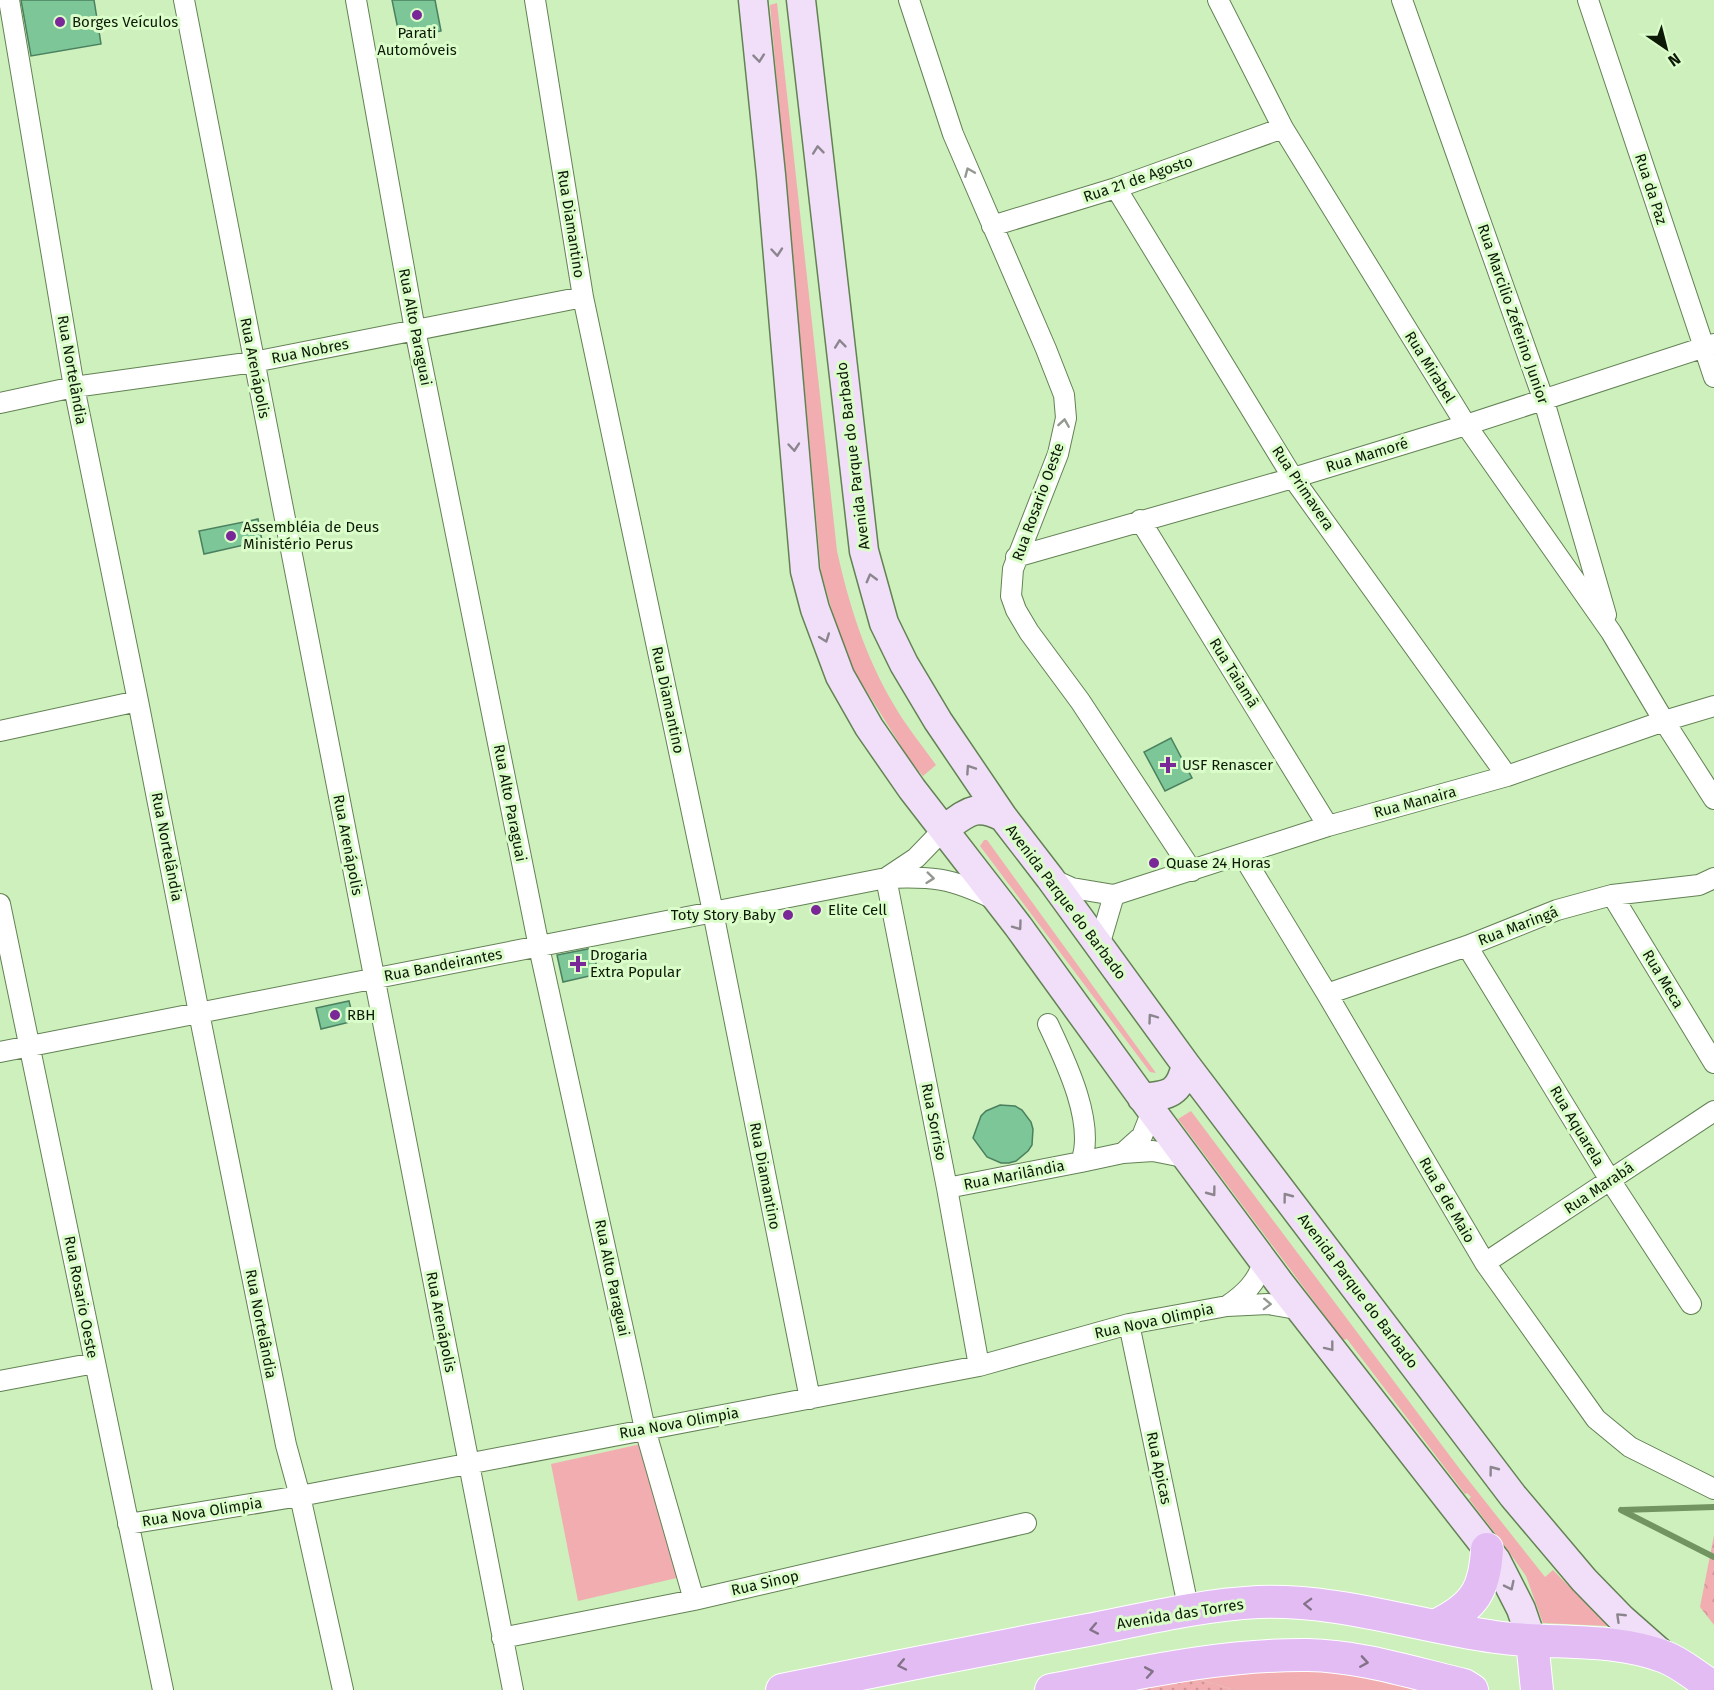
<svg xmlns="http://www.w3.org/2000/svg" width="1714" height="1690" font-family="'Fira Sans',sans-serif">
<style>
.green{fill:#f2adb1}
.forest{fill:url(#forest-crowns)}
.park{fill:url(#park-dots)}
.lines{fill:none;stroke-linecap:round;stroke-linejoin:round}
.stream{stroke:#719461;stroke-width:6}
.building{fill:#7cc697;stroke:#4b805f;stroke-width:1.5}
.minor-casing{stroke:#638254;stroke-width:22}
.secondary-casing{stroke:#638254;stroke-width:31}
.primary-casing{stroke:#fff;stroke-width:34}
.minor{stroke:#fff;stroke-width:20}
.secondary{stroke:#f1def9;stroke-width:28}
.primary{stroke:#e3bcf3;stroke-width:32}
.oneway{stroke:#8b868d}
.oneway2{stroke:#939890}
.oneway3{stroke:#837389}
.poi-dot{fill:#7a2797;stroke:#dafdca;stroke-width:2}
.labels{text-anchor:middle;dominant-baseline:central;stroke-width:6;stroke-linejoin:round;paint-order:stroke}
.poi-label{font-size:15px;fill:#0e1a08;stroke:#dafdca;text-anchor:start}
.street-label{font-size:15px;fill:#0e1a08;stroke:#dafdca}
</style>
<defs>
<pattern id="forest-crowns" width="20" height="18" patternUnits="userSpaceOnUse" patternTransform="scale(1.5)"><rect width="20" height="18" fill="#f2adb1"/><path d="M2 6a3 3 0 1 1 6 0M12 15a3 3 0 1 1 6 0" fill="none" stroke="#ce9497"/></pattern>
<pattern id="park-dots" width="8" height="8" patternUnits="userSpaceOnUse" patternTransform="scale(1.5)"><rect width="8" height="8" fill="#f2adb1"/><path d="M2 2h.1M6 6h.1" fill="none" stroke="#ce9497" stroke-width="1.8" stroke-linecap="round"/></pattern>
</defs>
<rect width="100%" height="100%" fill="#cdf0bd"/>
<path class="green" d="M777 3 837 551C849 605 865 656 894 705 906 726 922 745 936 765L923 776 911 762 854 671 835 621 821 572 770 5Z
M984 840H987L1156 1073 1150 1072 983 850 980 846Z
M1191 1111 1462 1472 1545 1577 1553 1570 1608 1626 1543 1623 1526 1576 1507 1549 1469 1499 1471 1497 1467 1493 1465 1494 1347 1339 1343 1340 1178 1119Z
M641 1444 681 1577 578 1601 551 1464Z
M1302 1661 1458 1690H1234L1192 1677Z"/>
<path class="forest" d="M1714 1507V1625L1700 1607 1714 1535Z"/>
<path class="park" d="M1192 1677 1234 1690H1114Z"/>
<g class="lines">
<path class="stream" d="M1621 1510 1714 1557
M1622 1510 1714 1507"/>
</g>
<path class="building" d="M21 0H94L101 44 31 56Z
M392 0H435L441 31 400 39Z
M258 519 262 541 204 554 199 531Z
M1171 738 1192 778 1165 791 1144 752Z
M593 948 598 974 563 982 557 955Z
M349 1001 354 1021 321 1029 316 1008Z
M1000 1105 1015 1106 1022 1110 1031 1122 1033 1129 1032 1145 1028 1151 1016 1161 1009 1163H1001L987 1157 973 1138 981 1116 986 1111Z"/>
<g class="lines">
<g class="minor-casing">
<path id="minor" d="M9 0 74 387 138 701 199 1013 286 1445 300 1496 343 1690
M184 0 513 1690
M356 0 415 330 539 947 645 1429 694 1600
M535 0 583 297 713 912 810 1399
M909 0 953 134 1046 349 1064 395 1066 418 1058 454 1013 569 1011 596 1016 610 1029 632 1080 701 1192 871
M1218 0 1283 128 1466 425 1611 632 1664 721 1714 799
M1402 0 1544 401 1606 615
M1588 0 1714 377
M1116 188 1293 478 1507 776
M992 226 1116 188 1283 128
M0 403 74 387 254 362 583 297
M1140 520 1328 826
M1016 557 1293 478 1466 425 1714 344
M0 731 138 701
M944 829 916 858 886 878C933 876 951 878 994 899
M1242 854 1327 994 1485 1263 1596 1419 1630 1447 1714 1489
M1052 879 1072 888 1114 895 1328 826 1507 776 1664 721 1714 706
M1612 895 1714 1063
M0 904 163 1690
M1099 946 1114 895
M1467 946 1610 1180 1691 1304
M1327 994 1467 946 1557 910 1612 895 1699 885 1714 878
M0 1052 886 878 947 1188 979 1366
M1123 1153 1142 1136 1152 1111
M1081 1162 1123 1153 1153 1151 1188 1158
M947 1188 1081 1162C1096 1123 1065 1060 1048 1024
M1264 1261C1257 1282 1245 1294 1227 1306L1268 1304 1302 1310
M1485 1263 1714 1111
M1129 1324 1189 1611
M0 1381 95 1363
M128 1524 300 1496 979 1366 1129 1324 1227 1306
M502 1638 694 1600 1026 1523"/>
</g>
<g class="secondary-casing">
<path id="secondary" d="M753 0 771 175 805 571 815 609 840 676 869 727 912 789 1018 926 1152 1111 1279 1282 1496 1560 1521 1609 1532 1641
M801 0 864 551 884 623 904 664 938 721 1003 817 1050 878 1186 1065 1513 1496 1584 1580 1622 1619 1664 1656
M944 829C968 812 975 803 1003 817
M1142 1098C1170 1095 1179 1094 1186 1065"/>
</g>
<g class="primary-casing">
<path id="primary" d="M1437 1625C1474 1607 1485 1590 1487 1549
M1532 1641 1537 1690
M782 1690C884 1669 986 1649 1088 1630 1144 1619 1201 1605 1258 1602 1340 1599 1415 1626 1495 1637 1551 1645 1611 1636 1665 1657 1683 1664 1697 1678 1714 1687
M1051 1690C1135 1674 1221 1654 1308 1655 1361 1656 1413 1673 1464 1685L1472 1690"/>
</g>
<use href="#minor" class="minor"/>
<use href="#secondary" class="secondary"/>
<use href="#primary" class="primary"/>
</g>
<defs><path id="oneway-chevron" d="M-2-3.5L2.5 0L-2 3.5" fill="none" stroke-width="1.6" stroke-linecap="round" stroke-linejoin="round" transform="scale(1.5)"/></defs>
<g class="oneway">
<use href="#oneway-chevron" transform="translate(759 58) rotate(84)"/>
<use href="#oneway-chevron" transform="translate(818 150) rotate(-96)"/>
<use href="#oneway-chevron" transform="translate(777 252) rotate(85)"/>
<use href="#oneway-chevron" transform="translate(840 344) rotate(-96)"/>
<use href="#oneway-chevron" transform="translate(794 447) rotate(85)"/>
<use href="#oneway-chevron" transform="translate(871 578) rotate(-105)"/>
<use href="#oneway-chevron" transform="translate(825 638) rotate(70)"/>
<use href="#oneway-chevron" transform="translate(970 769) rotate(-124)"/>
<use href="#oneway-chevron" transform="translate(1018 926) rotate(54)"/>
<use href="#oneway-chevron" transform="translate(1152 1018) rotate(-126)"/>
<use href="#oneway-chevron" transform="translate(1212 1192) rotate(53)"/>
<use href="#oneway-chevron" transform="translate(1287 1197) rotate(-127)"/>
<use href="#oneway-chevron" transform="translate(1330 1347) rotate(52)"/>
<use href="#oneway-chevron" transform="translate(1493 1470) rotate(-127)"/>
<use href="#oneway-chevron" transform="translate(1510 1586) rotate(64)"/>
<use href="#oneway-chevron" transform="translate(1620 1617) rotate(-136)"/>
</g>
<g class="oneway2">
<use href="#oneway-chevron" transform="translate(969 172) rotate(-113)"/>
<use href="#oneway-chevron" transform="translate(1064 423) rotate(-81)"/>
<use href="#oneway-chevron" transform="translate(930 878) rotate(6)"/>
<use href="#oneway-chevron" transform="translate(1267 1304) rotate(2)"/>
</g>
<g class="oneway3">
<use href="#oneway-chevron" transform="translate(1308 1604) rotate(-178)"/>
<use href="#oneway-chevron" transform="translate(1094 1629) rotate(169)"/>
<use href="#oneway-chevron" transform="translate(1364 1662) rotate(9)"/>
<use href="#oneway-chevron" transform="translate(902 1665) rotate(168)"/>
<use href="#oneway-chevron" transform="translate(1149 1672) rotate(-10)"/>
</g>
<g class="poi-dot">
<circle cx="417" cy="15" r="6"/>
<circle cx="60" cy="22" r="6"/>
<circle cx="231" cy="536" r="6"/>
<path d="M1165 756h6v6h6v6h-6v6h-6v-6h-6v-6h6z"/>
<circle cx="1154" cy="863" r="6"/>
<circle cx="816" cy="910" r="6"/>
<circle cx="788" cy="915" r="6"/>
<path d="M575 955h6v6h6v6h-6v6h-6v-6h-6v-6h6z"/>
<circle cx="335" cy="1015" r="6"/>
</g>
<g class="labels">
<g class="poi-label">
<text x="72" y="22">Borges Veículos</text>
<text x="417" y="33" text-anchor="middle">Parati<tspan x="417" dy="17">Automóveis</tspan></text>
<text x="243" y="527">Assembléia de Deus<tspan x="243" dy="17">Ministério Perus</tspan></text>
<text x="1182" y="765">USF Renascer</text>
<text x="1166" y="863">Quase 24 Horas</text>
<text x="828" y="910">Elite Cell</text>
<text x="776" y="915" text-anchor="end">Toty Story Baby</text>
<text x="590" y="955">Drogaria<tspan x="590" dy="17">Extra Popular</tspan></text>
<text x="347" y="1015">RBH</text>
</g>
<g class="street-label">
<text transform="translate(1138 179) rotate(-19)">Rua 21 de Agosto</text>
<text transform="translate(1651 189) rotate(72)">Rua da Paz</text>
<text transform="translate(571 224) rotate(81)">Rua Diamantino</text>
<text transform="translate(1513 314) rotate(71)">Rua Marcilio Zeferino Junior</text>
<text transform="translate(415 327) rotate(79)">Rua Alto Paraguai</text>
<text transform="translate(310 351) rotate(-11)">Rua Nobres</text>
<text transform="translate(1430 367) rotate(58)">Rua Mirabel</text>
<text transform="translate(255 368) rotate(79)">Rua Arenápolis</text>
<text transform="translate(72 370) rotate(80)">Rua Nortelândia</text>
<text transform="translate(1367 455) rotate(-17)">Rua Mamoré</text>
<text transform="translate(853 456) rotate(-97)">Avenida Parque do Barbado</text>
<text transform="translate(1303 488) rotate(56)">Rua Primavera</text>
<text transform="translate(1038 502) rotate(-70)">Rua Rosario Oeste</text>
<text transform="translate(1234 673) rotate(58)">Rua Taiamã</text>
<text transform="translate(668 700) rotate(78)">Rua Diamantino</text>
<text transform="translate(1415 802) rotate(-15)">Rua Manaira</text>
<text transform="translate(510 803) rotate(79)">Rua Alto Paraguai</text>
<text transform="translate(348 845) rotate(79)">Rua Arenápolis</text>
<text transform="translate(167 847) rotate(79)">Rua Nortelândia</text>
<text transform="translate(1066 902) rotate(53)">Avenida Parque do Barbado</text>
<text transform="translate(1518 926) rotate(-21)">Rua Maringá</text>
<text transform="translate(443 965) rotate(-11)">Rua Bandeirantes</text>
<text transform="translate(1663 979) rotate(59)">Rua Meca</text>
<text transform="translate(934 1122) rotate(79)">Rua Sorriso</text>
<text transform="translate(1577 1126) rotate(59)">Rua Aquarela</text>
<text transform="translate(1014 1175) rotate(-11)">Rua Marilândia</text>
<text transform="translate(765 1176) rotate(79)">Rua Diamantino</text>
<text transform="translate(1599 1188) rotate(-34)">Rua Marabá</text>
<text transform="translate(1447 1200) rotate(60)">Rua 8 de Maio</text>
<text transform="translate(612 1278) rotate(78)">Rua Alto Paraguai</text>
<text transform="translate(1358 1291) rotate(53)">Avenida Parque do Barbado</text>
<text transform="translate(81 1297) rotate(79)">Rua Rosario Oeste</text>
<text transform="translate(1154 1321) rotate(-12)">Rua Nova Olimpia</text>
<text transform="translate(441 1322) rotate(79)">Rua Arenápolis</text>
<text transform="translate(261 1324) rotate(79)">Rua Nortelândia</text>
<text transform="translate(679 1423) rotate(-10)">Rua Nova Olimpia</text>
<text transform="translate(1159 1468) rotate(78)">Rua Apicas</text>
<text transform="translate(202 1512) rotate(-9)">Rua Nova Olimpia</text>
<text transform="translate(765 1583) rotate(-13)">Rua Sinop</text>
<text transform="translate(1180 1614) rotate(-9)">Avenida das Torres</text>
</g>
</g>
<g transform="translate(1666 48) rotate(145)" stroke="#dafdca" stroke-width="4.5" paint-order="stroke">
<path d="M0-4.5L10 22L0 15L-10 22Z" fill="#0e1a08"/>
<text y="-9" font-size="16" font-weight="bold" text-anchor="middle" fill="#0e1a08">N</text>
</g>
</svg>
